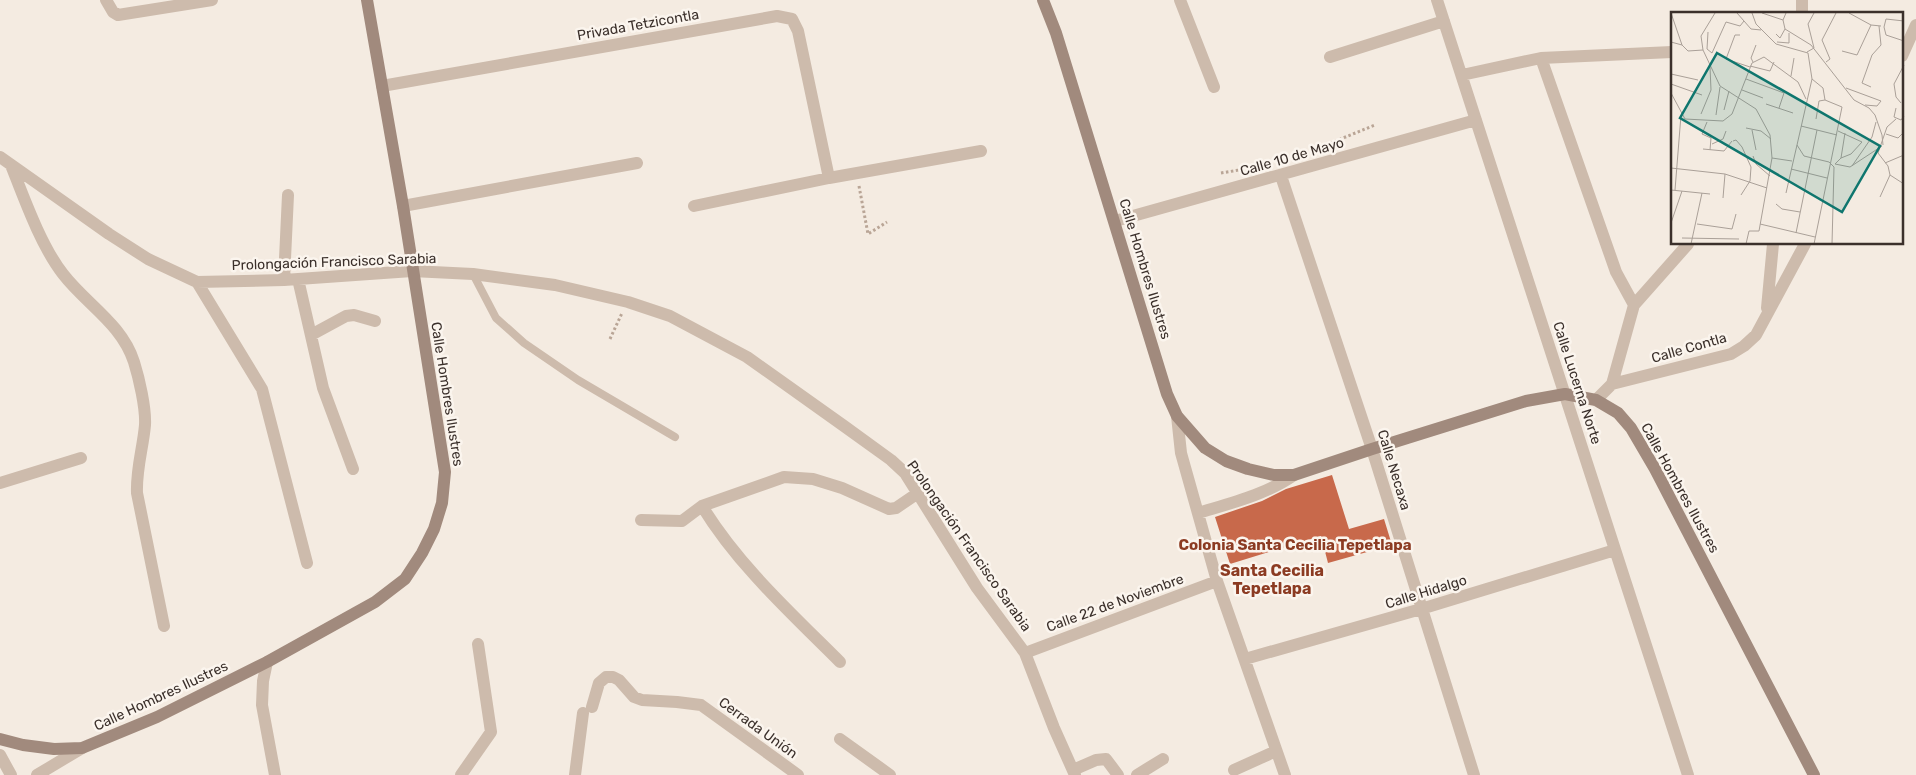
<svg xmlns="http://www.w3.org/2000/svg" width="1916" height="775" font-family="Rubik,sans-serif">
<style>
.building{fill:#c8694b}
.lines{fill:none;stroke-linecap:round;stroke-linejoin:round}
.path{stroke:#b9a596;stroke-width:3;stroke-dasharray:2.5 2.5;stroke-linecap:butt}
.lane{stroke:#cdbbac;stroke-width:8}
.street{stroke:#cdbbac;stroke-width:12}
.secondary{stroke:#a18a7d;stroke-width:12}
.labels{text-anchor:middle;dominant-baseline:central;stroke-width:5;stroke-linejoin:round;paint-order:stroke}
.street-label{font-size:14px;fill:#3b302b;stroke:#fbf5ee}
.neighbourhood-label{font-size:15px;font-weight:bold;fill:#8c3b22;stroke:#fbf5ee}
.quarter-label{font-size:16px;font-weight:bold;fill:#8c3b22;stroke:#fbf5ee}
.inset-road{fill:none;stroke:#aaa098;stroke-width:1}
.view{fill:#0f766e;fill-opacity:0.15;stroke:#0f766e;stroke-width:2.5}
.inset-edge{fill:none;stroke:#3b302b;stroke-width:2.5}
</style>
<rect width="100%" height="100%" fill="#f4ebe1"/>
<path class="building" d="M1332 475 1349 529 1384 519 1392 545 1328 563 1321 536 1230 564 1215 517 1262 501 1286 489Z"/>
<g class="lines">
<path class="path" d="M1316 149 1375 125
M1221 173 1245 169
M859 186 868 234 887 222
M610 339 622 313"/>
<path class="lane" d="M473 274 496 318 524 343 578 380 675 437"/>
<path class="street" d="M106 0 113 12 118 15 212 0
M1180 0 1214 87
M1437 0 1688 775
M1802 14V0
M1902 56 1916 25
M1330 57 1444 21
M1541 58 1616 272 1634 305 1612 384 1596 400
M1462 75 1541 58 1672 52
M382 86 777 16 792 19 798 31 829 178
M0 157 109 234 148 259 197 282 284 280 412 271 473 274 555 285 628 302 670 316 747 357 844 426 891 460 905 473 977 588 1025 653 1054 728 1075 775
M11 165C24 198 41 246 63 274 86 304 122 324 134 362 139 378 146 408 145 425 143 448 136 469 137 493L164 626
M1281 176 1372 449 1474 775
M403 206 637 163
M694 206 829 178 981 151
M1115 221 1476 120
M298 279 323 388 353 469
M284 280 288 195
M197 282 262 389 307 563
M1634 305 1688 244
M1767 308 1773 244
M311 335 346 316 354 315 375 321
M1612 384 1731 354 1744 346 1756 335 1805 244
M1177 416 1181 453 1217 581 1285 775
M0 483 81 458
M702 506C738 565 791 613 840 662
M1198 513C1231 503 1265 495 1294 475
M641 520 682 521 702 506 784 477 813 479 842 488 889 509 896 508 918 493
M1025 653 1217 581
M1245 659 1421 609 1615 550
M267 662 263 681 262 705 275 775
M592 707 599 683 606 677H613L619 680 634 697 642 700 677 702 701 705 798 775
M840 739 890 775
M0 755 11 775
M1073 770 1096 760 1106 759 1118 775
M1234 770 1276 751
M37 775 82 748
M461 775 491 732 478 644
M575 775 583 713
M1137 775 1163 759"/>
<path class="secondary" d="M1043 0 1056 33 1167 394 1177 416 1205 448 1226 461 1248 469 1274 475H1294L1372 449 1526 401 1565 394 1596 400 1618 413 1631 428 1655 469 1814 775
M0 739 23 745 54 749 82 748 157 717 267 662 375 602 405 579 422 553 434 529 442 503 445 472 403 206 367 0"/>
</g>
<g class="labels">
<g class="street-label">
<text transform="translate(638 25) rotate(-10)">Privada Tetzicontla</text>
<text transform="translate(1292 157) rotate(-16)">Calle 10 de Mayo</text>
<text transform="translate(334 262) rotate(-2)">Prolongación Francisco Sarabia</text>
<text transform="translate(1145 269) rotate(73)">Calle Hombres Ilustres</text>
<text transform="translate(1689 348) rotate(-16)">Calle Contla</text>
<text transform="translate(1577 383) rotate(72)">Calle Lucerna Norte</text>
<text transform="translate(447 394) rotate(81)">Calle Hombres Ilustres</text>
<text transform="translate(1394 470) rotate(73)">Calle Necaxa</text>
<text transform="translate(1680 488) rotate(61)">Calle Hombres Ilustres</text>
<text transform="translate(969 546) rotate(55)">Prolongación Francisco Sarabia</text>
<text transform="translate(1426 592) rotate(-17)">Calle Hidalgo</text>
<text transform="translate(1115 603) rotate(-20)">Calle 22 de Noviembre</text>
<text transform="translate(161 696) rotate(-25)">Calle Hombres Ilustres</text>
<text transform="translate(758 728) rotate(36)">Cerrada Unión</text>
</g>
<g class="neighbourhood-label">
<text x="1295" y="545">Colonia Santa Cecilia Tepetlapa</text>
</g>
<g class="quarter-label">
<text x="1272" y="570">Santa Cecilia<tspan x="1272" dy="18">Tepetlapa</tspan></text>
</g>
</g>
<g transform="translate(1671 12)">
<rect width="232" height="232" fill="#f4ebe1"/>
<path class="inset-road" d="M0 1 11 33M66 1 80 17 90 18M81 1 85 12 105 32 137 41 141 67 126 133 133 144 158 150 163 155 161 232M91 1 112 8M115 1 112 8 114 17 140 33 183 88 198 96 204 103 211 123 212 133M178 1 200 13 210 14M233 9 215 7 213 15 215 23 233 29M37 20 36 37 41 41 55 10 69 14 73 9M105 22 109 26 114 17M69 23H64L55 47 79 55M0 30 11 33 17 39 32 38 49 74 85 97 99 123 101 146 88 219H78L75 232M106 30 118 31V21M32 38 30 24 44 1M171 39 186 43 200 13M136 40 143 36 137 12 143 1M82 50 80 46 85 33M155 50 159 47 151 28 165 1M79 54 99 59 103 50M0 62 27 68M120 64 123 46M75 67 113 81 108 96M141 67 152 76 154 88 171 95 143 232M0 72 31 83M200 75 191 71 201 43 210 33 208 14M175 76 210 89 206 94 194 93M71 78 92 86M0 81 14 107 52 109 61 102 81 51 93 45 127 70 135 87M230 91 225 85 223 72 233 53M95 92 122 101M225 96 223 105 230 108 233 104M53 98 58 79M30 102 40 78 39 55M45 103 49 75M145 107 148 89 154 88M225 107 216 115 207 141 217 154 219 163 233 172M36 110 31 122 40 126 39 138M130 114 166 123M75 116 90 119 100 127M81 118 85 138M167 119 191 130 180 142 170 146M215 122 227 126 233 120M62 129 65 128 71 135 80 155 79 169 70 183M41 132 52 127 55 119M32 137 53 139 61 129M82 144 85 152 99 164M101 146 121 149M214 151 233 143M164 152 179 155 211 134M164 152 170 146 174 121M181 154 201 125 205 110M0 156 54 162 96 176M120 157 156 166M0 178 39 182M4 178 10 103M115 181 126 133M209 185 219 163M52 186 54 162M105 192 111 197 129 200M0 211 11 179M26 212 61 217 65 202M89 212 144 225M125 221 146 118M11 226 68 227M20 232 31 181"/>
<path class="view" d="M46 41 209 134 171 200 9 106Z"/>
<rect width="232" height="232" class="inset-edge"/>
</g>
</svg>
